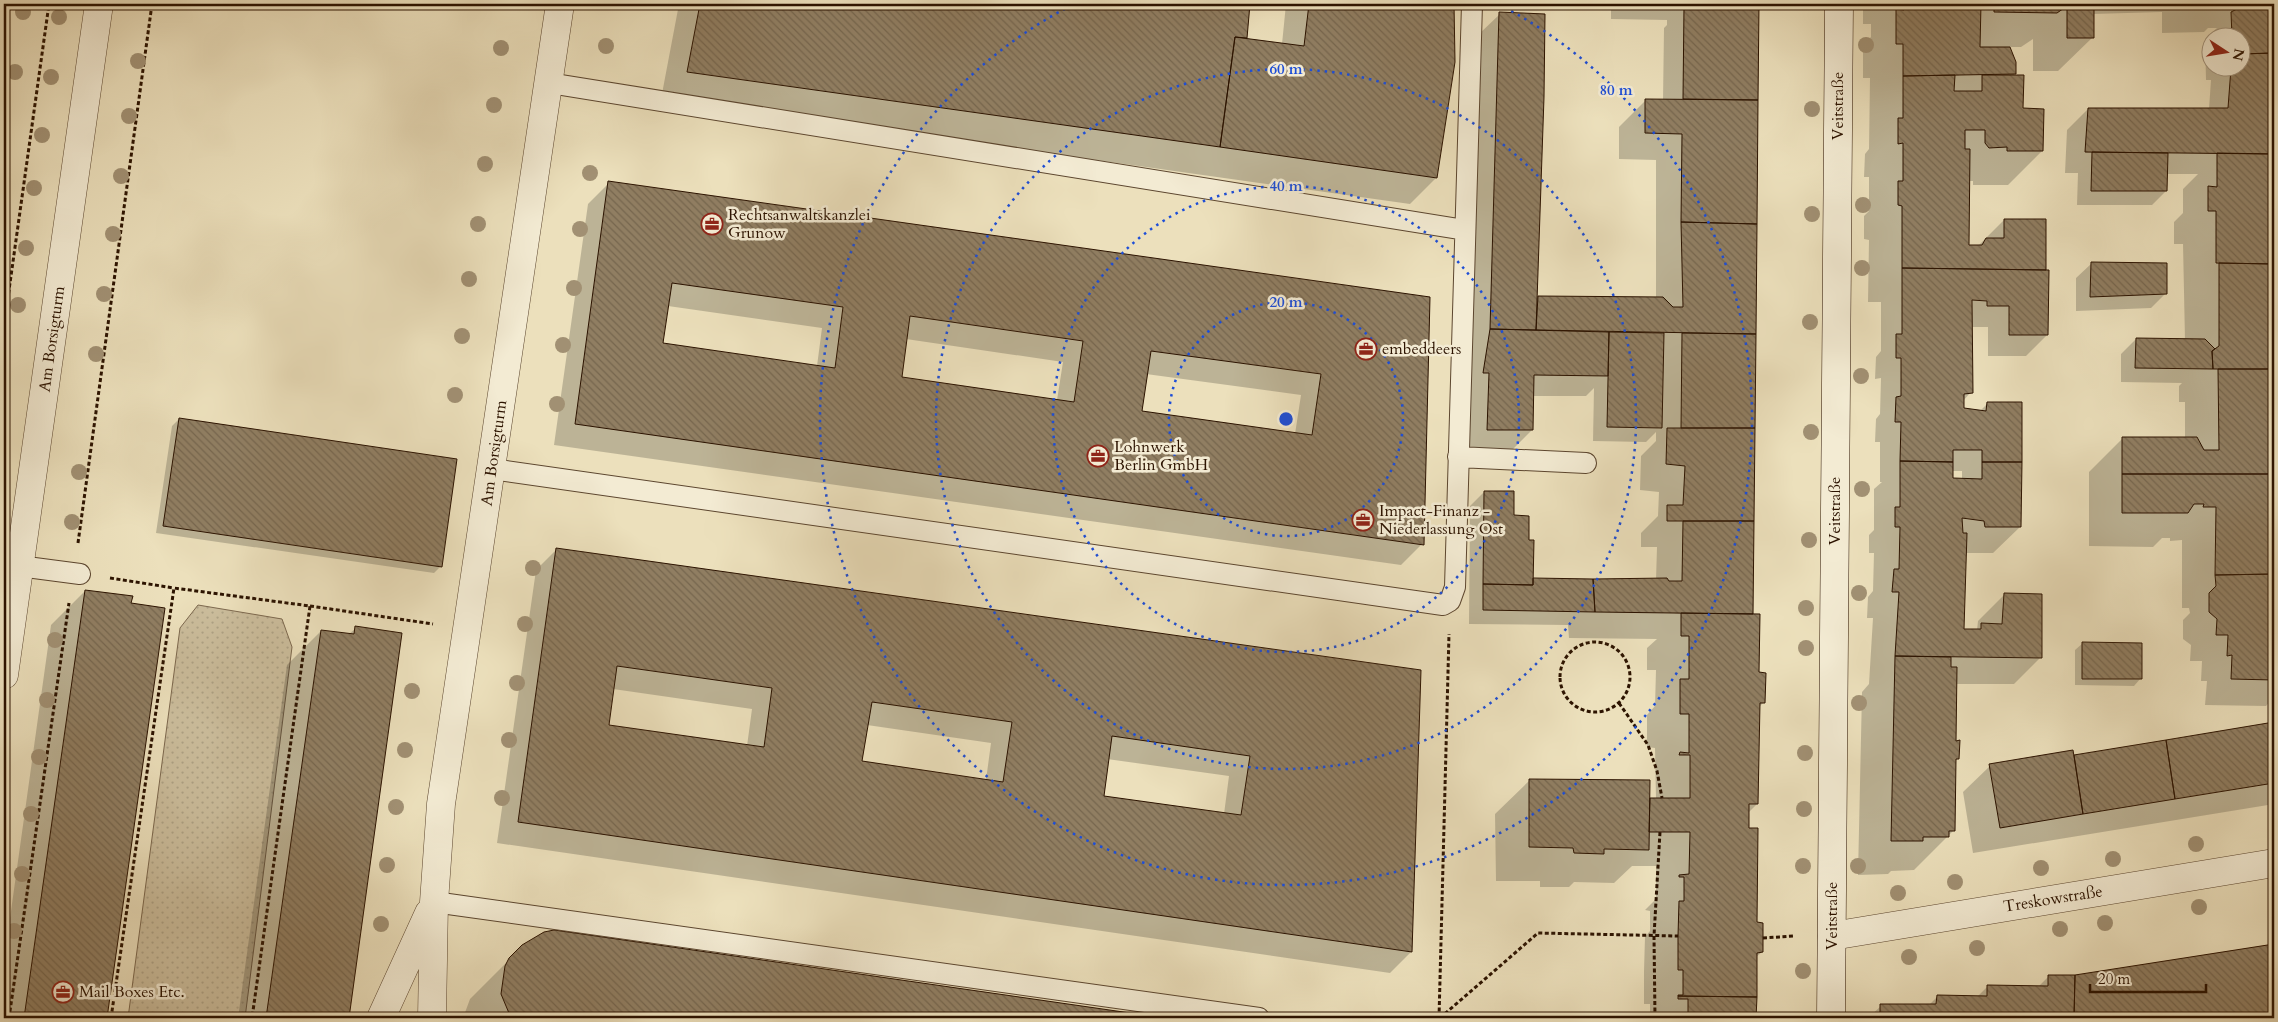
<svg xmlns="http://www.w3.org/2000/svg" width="2278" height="1022" font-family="Cardo,serif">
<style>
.grass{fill:url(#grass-dots);stroke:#7c684e}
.shadow{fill:#0003;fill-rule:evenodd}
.building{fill:url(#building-back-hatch);stroke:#2c1300;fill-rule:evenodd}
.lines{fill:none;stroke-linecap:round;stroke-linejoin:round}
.lane-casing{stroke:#5c462f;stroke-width:22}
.street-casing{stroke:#5c462f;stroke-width:29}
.secondary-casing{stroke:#2c1300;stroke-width:29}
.path{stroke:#2c1300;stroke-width:3;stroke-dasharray:4 2.5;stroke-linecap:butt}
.lane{stroke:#f3ebd3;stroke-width:20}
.street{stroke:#f3ebd3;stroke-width:28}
.secondary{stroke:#f3ebd3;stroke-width:28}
.tree{fill:#a19073}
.ring{fill:none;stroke:#1d4ed8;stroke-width:2.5;stroke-dasharray:2.5 5}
.labels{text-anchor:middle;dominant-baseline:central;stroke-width:5;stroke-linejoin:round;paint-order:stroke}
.street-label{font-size:16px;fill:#2c1300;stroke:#f3ebd3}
.poi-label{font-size:16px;fill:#2c1300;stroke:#f3ebd3;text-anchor:start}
.centre{fill:#1d4ed8;stroke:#f3ebd3;stroke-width:2.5}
.ring-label{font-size:15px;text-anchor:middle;font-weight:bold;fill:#1d4ed8;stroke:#f3ebd3;stroke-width:5;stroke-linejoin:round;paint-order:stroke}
</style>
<defs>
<pattern id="grass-dots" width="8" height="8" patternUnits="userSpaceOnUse" patternTransform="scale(1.25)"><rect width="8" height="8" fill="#cbbd9c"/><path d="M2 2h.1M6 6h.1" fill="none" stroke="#aea285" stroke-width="1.8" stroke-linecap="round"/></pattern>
<pattern id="building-back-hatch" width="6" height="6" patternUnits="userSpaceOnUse" patternTransform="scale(1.25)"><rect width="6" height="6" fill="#907e62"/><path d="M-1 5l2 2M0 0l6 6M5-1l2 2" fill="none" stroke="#76664e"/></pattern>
</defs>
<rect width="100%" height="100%" fill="#ece0bc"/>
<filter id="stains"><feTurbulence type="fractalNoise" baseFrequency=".004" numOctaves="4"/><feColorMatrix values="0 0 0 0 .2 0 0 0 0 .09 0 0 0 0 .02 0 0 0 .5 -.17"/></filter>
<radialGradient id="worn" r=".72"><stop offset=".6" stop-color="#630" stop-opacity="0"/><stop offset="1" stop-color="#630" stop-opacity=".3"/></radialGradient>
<path class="grass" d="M198 605 282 619 292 647 245 1018H128L180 628Z"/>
<path class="shadow" d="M679 4H1249L1245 39 1282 44 1286 4H1453L1454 62 1436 178 1410 204 661 99Z
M1611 4H1758L1751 613 1758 674 1764 702 1758 708 1757 804 1748 813 1756 924 1762 952 1755 958V1018H1650V1004H1644V971L1645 937 1650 931V911L1645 910 1656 899V866H1632L1614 883 1574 882 1569 887H1540V881H1496L1495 814 1530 780 1656 799 1655 748 1647 747V715L1655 706 1656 670H1647V648L1657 639 1569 638 1568 625 1469 624 1470 506 1484 492 1513 516 1531 579 1656 580 1657 547H1641V533L1658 516 1659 492 1640 490 1641 456 1656 441V432L1646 442 1593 441 1594 388 1586 396H1532V430L1511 451 1467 450 1478 35 1500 14 1536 299 1538 297 1656 298V160L1619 159V127L1646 100H1663L1664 28 1667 25V20L1611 19Z
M1863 4H2274V697L2266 706 2205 705 2207 681H2201L2202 661H2190L2191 645 2183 639V620L2190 613 2189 608H2182V540L2170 541V538H2162L2153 547 2089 546V472L2123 438H2185V402H2179V386L2182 383 2121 382V354L2136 339 2185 340 2183 244H2174V222L2183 213V189L2198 174H2166V191L2152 205H2077L2078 173H2065L2067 130 2088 109H2209L2211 80H2206L2205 39 2217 28H2208L2204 32 2162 33V12L2093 14V37L2058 71H2033V39L2021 47H2009L2015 63 2014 76 2022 110 2042 151 2008 185H1973V181H1968V246H1978L2004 220 2047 335 2026 356H1988V327H1971V392L1963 401V409L1980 411 1987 404 2020 527 1993 553H1965L1963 630H1977L1978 621 2004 595 2040 658 2014 684H1955V742L1958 758 1955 761 1954 830 1914 870 1891 871 1888 874 1858 875 1862 692 1869 684 1873 618H1867L1868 597 1873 591 1874 553H1869V535L1874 530V489L1882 482H1880V442H1875L1876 419 1880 414 1881 378 1875 379 1876 357 1881 351V302H1868L1869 240 1864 239V216L1869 211V177H1864L1865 154 1869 149 1870 78H1863V45L1871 37V24H1863ZM2210 38H2240V68H2210ZM1951 471H1962V479H1951Z
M609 183 1429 298 1422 544 1401 565 554 445 588 204ZM668 306 822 328 817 366 662 344ZM906 339 1063 362 1057 400 900 378ZM1146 374 1301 395 1295 434 1140 412Z
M2091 264 2165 294 2151 308 2076 311V278Z
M179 419 441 566 434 573 156 533 172 426Z
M557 549 1420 672 1411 952 1390 973 497 843 536 570ZM613 689 752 709 747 746 607 726ZM867 725 991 743 986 780 861 762ZM1107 759 1229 776 1224 814 1102 797Z
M85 591 130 604 163 609 105 1018H4V961L51 625Z
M356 628 401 634 347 1018H238L287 665 321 631 348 635Z
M2083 643 2141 678 2134 686 2075 685V650Z
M2274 724V799L2268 805 1973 853 1963 792 1990 766 2073 756Z
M554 932 1165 1018H463L470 999 523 946Z
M2274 945V1018H1868L1881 1006H1928L1937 997H1977L1988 986 2038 987 2049 976H2076Z"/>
<path class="building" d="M700 4H1250L1247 38 1235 37 1220 147 687 72Z
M1309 4H1454L1455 62 1437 178 1220 147 1235 37 1304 46Z
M1687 4H1759L1758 100 1683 99 1684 6H1687Z
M1904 4H1981L1980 47H2010L2016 62V74L1903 76V44H1896V9L1904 10Z
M1994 4H2094V38H2067V6L2057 13 1994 12Z
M2188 4H2232V6L2188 7Z
M2243 4H2274V53L2240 54V38H2232L2231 12 2243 6Z
M1499 12 1545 14 1544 97 1536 330 1490 329Z
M2274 53V154L2085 152 2088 108H2228L2231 68H2240V54Z
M1955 75 1954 91H1982V75H2024L2023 108 2044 109 2043 151H2007V147L1989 148 1985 143V130H1965V149H1970L1969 245H1982L1986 238H2004V219H2046V270L1902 268V206L1898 205V181H1903V143L1898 144V118H1903V76Z
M1645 99 1758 100 1757 224 1681 222 1682 134 1645 133Z
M2092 152 2168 153 2167 191H2091Z
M2217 153 2274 154V264L2216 263V211H2208V186L2217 187Z
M608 181 1430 297 1424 545 575 424ZM672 283 843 307 835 368 663 343ZM910 316 1083 341 1074 402 902 377ZM1151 351 1321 374 1312 435 1142 411Z
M1681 222 1757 224 1756 334 1536 330 1538 296 1663 297 1673 307H1683Z
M2091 262 2167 263V294L2090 297Z
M2219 263 2274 264V369H2213L2212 351 2219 346Z
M1902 268 2049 270 2048 335H2009V306H1987V301L1972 300 1973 393 1964 394V408L1986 411 1987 402H2022V462H1982V450H1953V462L1900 461 1901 422H1895L1896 397 1901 396V358H1896V334H1902Z
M1490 329 1609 332 1608 376 1534 375 1533 430H1487L1489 373H1483Z
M1609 332 1664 333 1662 428 1607 427Z
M1682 333 1756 334 1755 428H1681Z
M2136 338 2205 339 2215 349 2212 351 2213 369 2135 368Z
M2218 369H2274V474H2122V437H2197L2204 450H2219Z
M179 418 457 459 442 567 163 526Z
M1667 428H1755L1754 521H1667V505H1683L1685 466 1666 464Z
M1900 461 1953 462V478L1982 479V462H2022L2021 527H1985L1984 521 1962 518 1963 533H1967L1964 629H1981V623L2002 624 2004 593 2042 594V658L1895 656 1899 592H1892L1894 569H1899L1900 527H1895V507H1900Z
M2122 474H2274V574L2215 575 2216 507H2203L2204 504H2194L2188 513H2122Z
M1484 491H1514V515L1529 516V540H1534L1533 585 1483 584Z
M1683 521H1754L1753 614 1595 612 1593 579 1667 578 1669 581H1682Z
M556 548 1421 670 1412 952 518 822ZM617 666 772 688 764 747 609 725ZM872 702 1012 722 1003 782 862 761ZM1112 736 1250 756 1241 815 1104 796Z
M2274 574V680L2231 679 2232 655 2227 656 2228 635H2216L2217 619 2209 612V593L2216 586 2215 575Z
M1533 578 1593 579 1595 612 1483 610V584L1533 585Z
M85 590 133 596 131 603 165 608 107 1018H24Z
M1681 613 1760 614 1759 672 1766 673 1765 703H1760L1758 804H1749V828H1758L1757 922 1763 923V952L1757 953V997L1678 996V995H1683V970H1678V936L1679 901H1684V877H1679V875L1689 874 1690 832H1649L1650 798H1690V755H1679L1680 752 1689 753V714H1680V679H1689V636H1681Z
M355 626 402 633 349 1018H266L321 630 354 634Z
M2082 642 2142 643V679H2082Z
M1895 656 1951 657V667H1957L1956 741 1960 740 1959 759H1956L1955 831H1949V837H1923V841H1891Z
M2274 722V783L2175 799 2166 740Z
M2166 740 2175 799 2083 814 2074 755Z
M2073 750 2083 814 2000 828 1989 764Z
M1529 779 1650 780 1649 850 1604 849V854L1574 853 1573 848 1529 847Z
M554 930 1165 1018H511L501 994 505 966 509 958 522 945 544 932Z
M2274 944V1018H2074L2075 975Z
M2048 975H2075L2074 1018H1880V1004H1936L1937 995 1987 996V985L2048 986Z
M1678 996 1757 997 1756 1018H1688V999H1678Z"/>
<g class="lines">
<g class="lane-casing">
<path id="lane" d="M549 83 1465 230
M1458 457 1586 463
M492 469 1443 605 1450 601 1455 587 1472 4
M19 566 80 574
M434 902 1259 1018"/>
</g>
<g class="street-casing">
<path id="street" d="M4 675 99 4
M1832 936 2274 863
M381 1018 429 913
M432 1018 434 902 441 804 560 4"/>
</g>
<g class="secondary-casing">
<path id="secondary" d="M1831 1018 1839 4"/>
</g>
<path class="path" d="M4 326 49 4
M78 543 152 4
M110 578 174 588
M310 606 433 624
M1560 677a35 35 0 1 1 70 0a35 35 0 1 1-70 0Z
M1619 703 1648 745 1657 771 1662 798
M1763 938 1794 936
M9 1018 69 603
M111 1018 174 588 310 606 252 1018
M1439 1018 1449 634
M1440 1018 1538 933 1678 936
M1655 1018 1654 936 1660 832"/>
<use href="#lane" class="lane"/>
<use href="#street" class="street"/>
<use href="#secondary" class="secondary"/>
</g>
<g class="tree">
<circle cx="23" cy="12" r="8"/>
<circle cx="59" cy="17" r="8"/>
<circle cx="1866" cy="45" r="8"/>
<circle cx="606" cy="46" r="8"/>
<circle cx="501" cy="48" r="8"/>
<circle cx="138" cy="61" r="8"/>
<circle cx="15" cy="72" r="8"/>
<circle cx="51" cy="77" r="8"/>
<circle cx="494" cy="105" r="8"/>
<circle cx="1812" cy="109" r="8"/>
<circle cx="129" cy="116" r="8"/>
<circle cx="42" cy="135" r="8"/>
<circle cx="485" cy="164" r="8"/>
<circle cx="590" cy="173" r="8"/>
<circle cx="121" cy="176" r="8"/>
<circle cx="34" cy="188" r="8"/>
<circle cx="1863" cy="205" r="8"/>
<circle cx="1812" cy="214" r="8"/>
<circle cx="478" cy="224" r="8"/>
<circle cx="580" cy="229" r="8"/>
<circle cx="113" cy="234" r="8"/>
<circle cx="26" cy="248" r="8"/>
<circle cx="1862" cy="268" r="8"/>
<circle cx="469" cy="279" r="8"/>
<circle cx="574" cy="288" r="8"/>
<circle cx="104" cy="294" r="8"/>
<circle cx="18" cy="305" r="8"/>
<circle cx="1810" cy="322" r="8"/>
<circle cx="462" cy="336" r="8"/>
<circle cx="563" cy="345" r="8"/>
<circle cx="96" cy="354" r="8"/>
<circle cx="1861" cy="376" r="8"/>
<circle cx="455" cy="395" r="8"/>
<circle cx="557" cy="404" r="8"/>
<circle cx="1811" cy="432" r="8"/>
<circle cx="79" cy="472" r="8"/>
<circle cx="1862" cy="489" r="8"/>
<circle cx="72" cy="522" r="8"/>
<circle cx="1809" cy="540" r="8"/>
<circle cx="533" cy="568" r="8"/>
<circle cx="1859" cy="593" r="8"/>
<circle cx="1806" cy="608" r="8"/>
<circle cx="525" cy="624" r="8"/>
<circle cx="55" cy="640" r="8"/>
<circle cx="1806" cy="648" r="8"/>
<circle cx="517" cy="683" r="8"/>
<circle cx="412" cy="691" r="8"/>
<circle cx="47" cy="700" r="8"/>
<circle cx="1859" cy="703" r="8"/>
<circle cx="509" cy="740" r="8"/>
<circle cx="405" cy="750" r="8"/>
<circle cx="1805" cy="753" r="8"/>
<circle cx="39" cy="757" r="8"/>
<circle cx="502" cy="798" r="8"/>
<circle cx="396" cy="807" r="8"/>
<circle cx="1804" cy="809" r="8"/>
<circle cx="31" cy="814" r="8"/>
<circle cx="2196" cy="844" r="8"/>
<circle cx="2113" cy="859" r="8"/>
<circle cx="387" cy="865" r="8"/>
<circle cx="1803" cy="866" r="8"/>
<circle cx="1858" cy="866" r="8"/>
<circle cx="2041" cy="868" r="8"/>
<circle cx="22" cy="874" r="8"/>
<circle cx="1955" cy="882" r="8"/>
<circle cx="1898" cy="893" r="8"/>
<circle cx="2199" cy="907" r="8"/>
<circle cx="2105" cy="923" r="8"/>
<circle cx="381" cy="924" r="8"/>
<circle cx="2060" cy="929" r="8"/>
<circle cx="14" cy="931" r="8"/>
<circle cx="1977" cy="948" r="8"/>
<circle cx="1909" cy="957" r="8"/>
<circle cx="1803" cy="971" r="8"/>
</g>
<g class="ring">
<circle cx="1286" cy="419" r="117"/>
<circle cx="1286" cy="419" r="233"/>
<circle cx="1286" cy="419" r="350"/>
<path d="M1498 4A466 466 0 1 1 1074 4"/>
</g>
<defs>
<g id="office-ring" transform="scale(1.125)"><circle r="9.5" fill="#f3ebd3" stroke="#8f2418" stroke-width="1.5"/><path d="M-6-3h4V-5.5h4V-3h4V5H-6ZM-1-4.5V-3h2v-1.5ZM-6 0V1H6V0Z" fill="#8f2418"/></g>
</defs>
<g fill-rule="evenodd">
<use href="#office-ring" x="712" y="224"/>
<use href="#office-ring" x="1366" y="349"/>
<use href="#office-ring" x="1098" y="456"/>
<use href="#office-ring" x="1363" y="520"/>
<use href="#office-ring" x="63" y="992"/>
</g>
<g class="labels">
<g class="street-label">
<text transform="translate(1838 106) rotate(-90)">Veitstraße</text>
<text transform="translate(52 339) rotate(-82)">Am Borsigturm</text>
<text transform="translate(494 453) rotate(-82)">Am Borsigturm</text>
<text transform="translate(1835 511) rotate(-90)">Veitstraße</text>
<text transform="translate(2053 899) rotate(-9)">Treskowstraße</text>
<text transform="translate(1832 916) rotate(-90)">Veitstraße</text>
</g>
<g class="poi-label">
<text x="728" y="215">Rechtsanwaltskanzlei<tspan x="728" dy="18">Grunow</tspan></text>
<text x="1382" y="349">embeddeers</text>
<text x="1114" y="447">Lohnwerk<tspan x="1114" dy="18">Berlin GmbH</tspan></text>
<text x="1379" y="511">Impact-Finanz -<tspan x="1379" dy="18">Niederlassung Ost</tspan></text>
<text x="79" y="992">Mail Boxes Etc.</text>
</g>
</g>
<circle cx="1286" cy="419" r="8" class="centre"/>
<g class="ring-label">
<text x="1286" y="74">60 m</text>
<text x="1616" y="95">80 m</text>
<text x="1286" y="191">40 m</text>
<text x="1286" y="307">20 m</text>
</g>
<rect width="2278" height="1022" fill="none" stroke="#ece0bc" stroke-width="20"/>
<rect x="5" y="5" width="2268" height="1012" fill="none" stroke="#2c1300" stroke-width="2.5"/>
<rect x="10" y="10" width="2258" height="1002" fill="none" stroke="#2c1300"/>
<g transform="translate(2226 52) rotate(102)"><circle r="24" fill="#f3ebd3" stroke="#a3957f"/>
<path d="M0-4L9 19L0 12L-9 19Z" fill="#8f2418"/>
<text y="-8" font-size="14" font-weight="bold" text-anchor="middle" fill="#2c1300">N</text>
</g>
<path d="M2090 984v8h116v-8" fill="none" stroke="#2c1300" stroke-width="2.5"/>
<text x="2098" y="984" font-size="15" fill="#2c1300" stroke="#f3ebd3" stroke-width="4" paint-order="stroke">20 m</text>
<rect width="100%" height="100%" filter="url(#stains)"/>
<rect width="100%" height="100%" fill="url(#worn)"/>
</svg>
